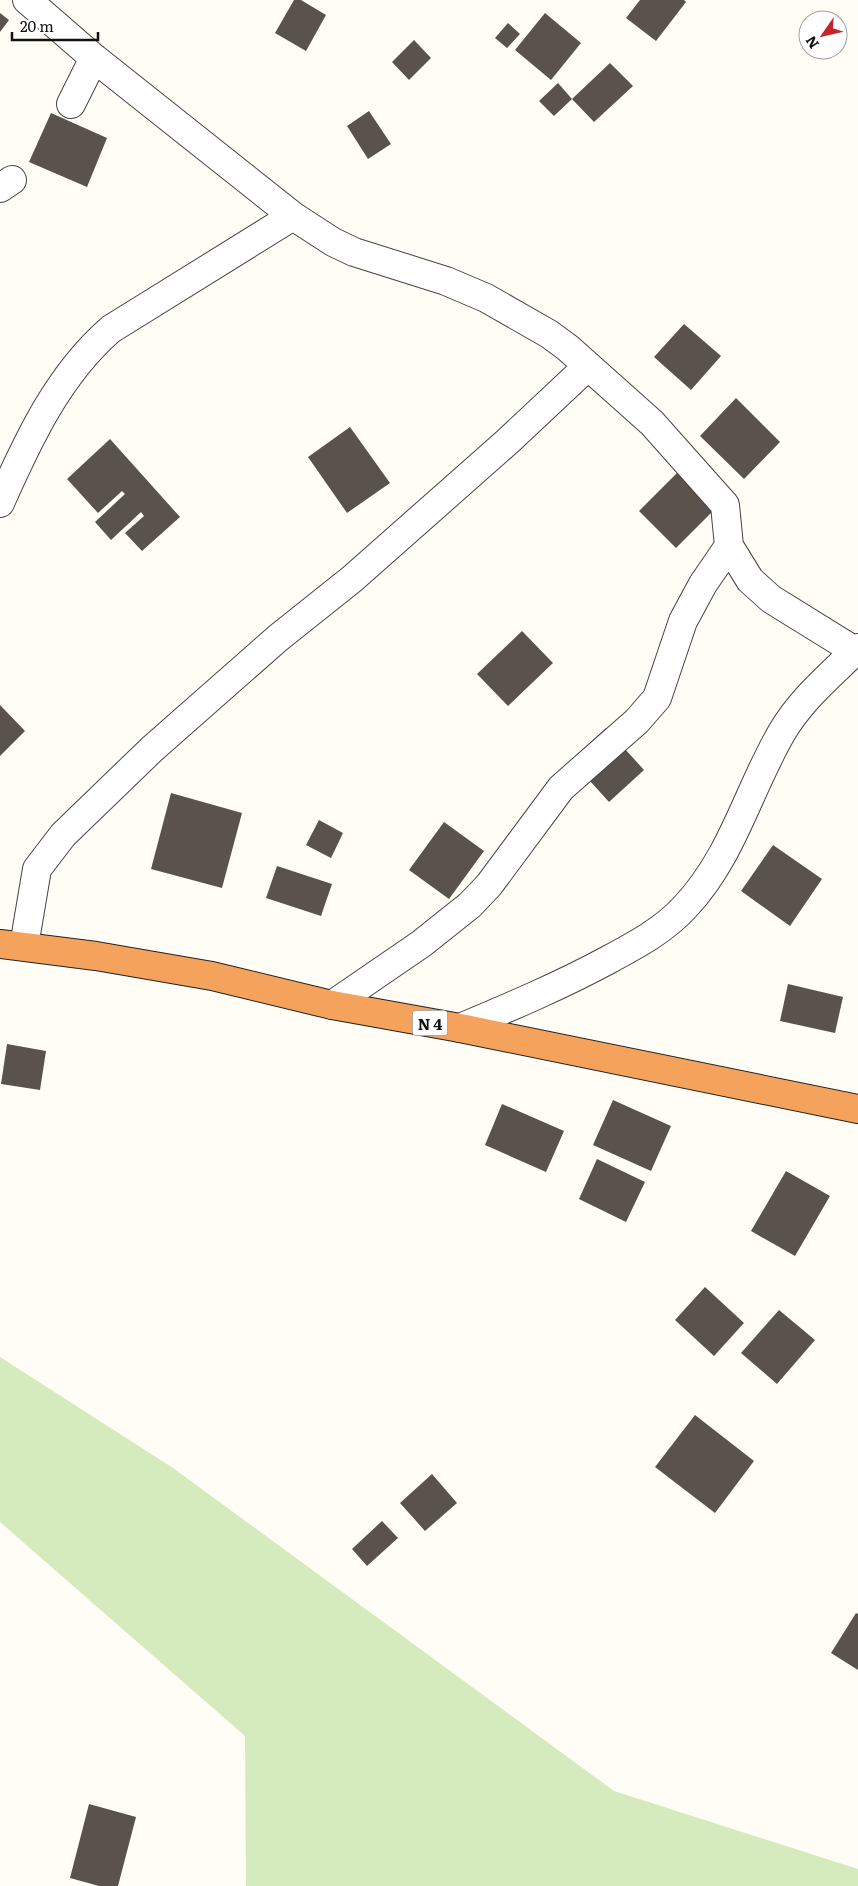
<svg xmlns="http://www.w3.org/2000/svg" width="858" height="1886" font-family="Literata,serif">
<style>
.green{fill:#d5ebbd}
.building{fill:#5a524d}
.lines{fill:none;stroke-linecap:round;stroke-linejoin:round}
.street-casing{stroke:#444;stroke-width:30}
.highway-casing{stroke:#222;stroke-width:30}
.street{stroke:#fff;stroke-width:28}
.highway{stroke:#f5a25d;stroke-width:28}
.labels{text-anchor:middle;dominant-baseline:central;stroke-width:5;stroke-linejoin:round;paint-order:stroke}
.shield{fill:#fff;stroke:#585858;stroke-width:1}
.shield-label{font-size:15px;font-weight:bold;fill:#111}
</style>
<rect width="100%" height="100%" fill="#fffdf5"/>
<path class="green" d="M0 1357 173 1468 614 1791 858 1869V1886H246L245 1736 0 1522Z"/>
<path class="building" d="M294 0H301L326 15 306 51 275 33Z
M640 0H684L686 2 656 41 626 18Z
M0 13 9 20 0 32Z
M545 13 581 43 551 80 515 50Z
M508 23 520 34 507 48 495 38Z
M414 40 431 58 409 80 392 62Z
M610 63 633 86 594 122 572 99Z
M558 83 572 99 554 116 539 101Z
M369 111 391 144 368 159 347 126Z
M51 113 107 138 87 187 29 162Z
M684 324 721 356 691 390 654 357Z
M736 398 780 442 744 479 700 436Z
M350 427 390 483 347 513 308 457Z
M110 439 180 517 142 551 125 533 144 516 141 512 111 540 95 522 125 494 122 491 98 513 67 479Z
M677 473 714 510 676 548 639 511Z
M522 631 553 663 508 706 477 674Z
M0 705 25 731 0 756Z
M606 728 644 770 609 802 571 760Z
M171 793 242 813 222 888 151 869Z
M319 820 343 833 331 858 306 845Z
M444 822 484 851 449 899 409 870Z
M773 845 822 879 790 926 741 891Z
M277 866 332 884 321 916 266 898Z
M788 984 843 997 835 1033 780 1021Z
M7 1044 46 1051 40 1090 1 1084Z
M613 1100 671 1126 651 1171 593 1145Z
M502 1104 564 1131 546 1172 485 1145Z
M597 1159 645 1182 626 1222 579 1199Z
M786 1171 830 1196 795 1256 751 1231Z
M705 1287 744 1323 714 1356 675 1320Z
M779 1310 815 1340 777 1384 741 1353Z
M695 1415 754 1461 715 1513 655 1467Z
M432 1474 457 1503 425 1531 400 1503Z
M382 1521 398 1538 367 1566 352 1549Z
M856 1613 858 1614V1670L831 1653Z
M89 1804 136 1817 118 1886H99L70 1878Z"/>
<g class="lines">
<g class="street-casing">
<path id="street" d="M27 0 94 58 293 216 333 242 354 252 446 281 486 298 549 334 568 348 652 423 725 505 729 546 750 580 771 599 855 651
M71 104 94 58
M0 188 12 180
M0 503C28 440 58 375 111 329L293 216
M24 946 37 869 63 835 152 749 278 638 352 579 507 442 588 366
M332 1005 421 944 470 905 489 885 561 788 637 721 657 698 683 621 703 584 729 546
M460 1028C510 1007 560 986 608 960 636 945 664 930 685 907 733 856 748 790 782 732 802 698 831 675 858 648"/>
</g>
<g class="highway-casing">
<path id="highway" d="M0 944 96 956 212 976 332 1005 460 1028 858 1109"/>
</g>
<use href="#street" class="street"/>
<use href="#highway" class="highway"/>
</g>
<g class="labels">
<rect class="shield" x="412.5" y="1010.5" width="35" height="25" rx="4"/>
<g class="shield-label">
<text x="430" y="1023">N 4</text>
</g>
</g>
<g transform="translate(823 35) rotate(236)"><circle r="24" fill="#ffffff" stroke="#a0a0a0"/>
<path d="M0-4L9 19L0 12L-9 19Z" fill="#c4262e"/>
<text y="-8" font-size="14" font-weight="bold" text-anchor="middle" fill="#111111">N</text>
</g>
<path d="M12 32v8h86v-8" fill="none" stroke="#111111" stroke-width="2.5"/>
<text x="20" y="32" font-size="15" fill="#111111" stroke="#ffffff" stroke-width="4" paint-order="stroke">20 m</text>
</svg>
